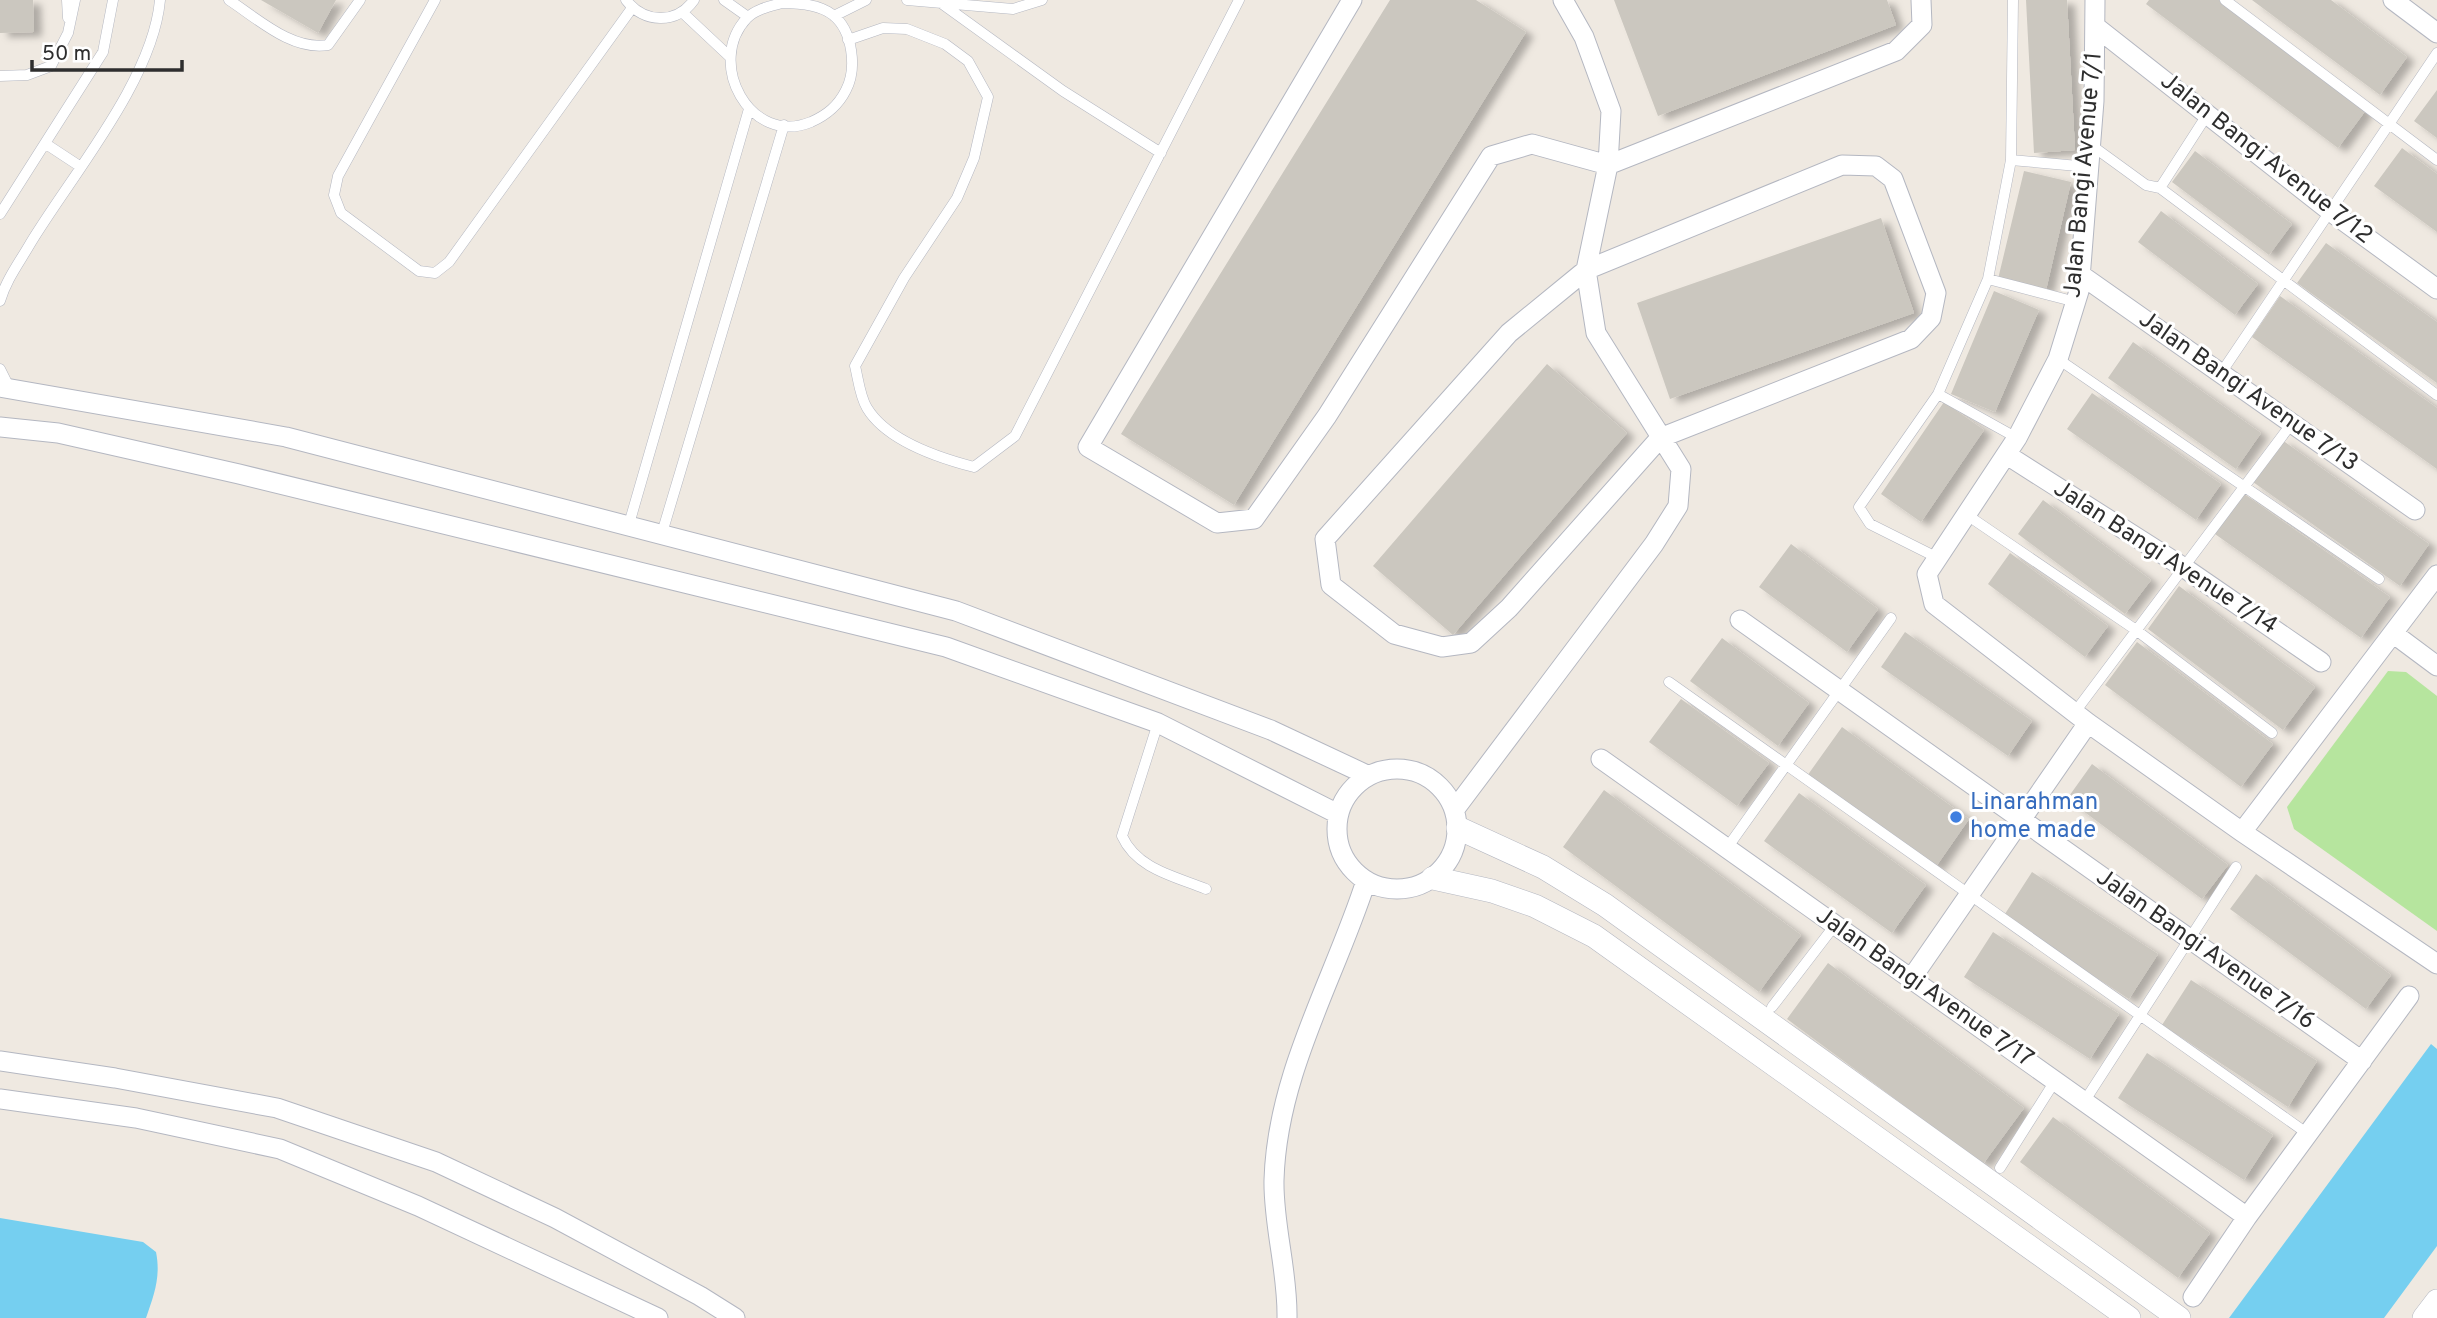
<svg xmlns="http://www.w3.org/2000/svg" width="2437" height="1318" font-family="Overpass,sans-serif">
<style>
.green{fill:#b6e59e}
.water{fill:#75cff0}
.building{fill:#cbc7bf;filter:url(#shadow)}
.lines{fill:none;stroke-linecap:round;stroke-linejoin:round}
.service-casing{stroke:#b4b7c1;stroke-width:11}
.minor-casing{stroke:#b4b7c1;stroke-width:21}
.tertiary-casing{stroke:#b4b7c1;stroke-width:24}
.service{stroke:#fff;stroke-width:10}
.minor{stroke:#fff;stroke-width:19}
.tertiary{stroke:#fff;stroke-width:23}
.shop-dot{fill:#3f7fe0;stroke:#fff;stroke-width:2.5}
.labels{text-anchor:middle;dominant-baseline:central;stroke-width:6;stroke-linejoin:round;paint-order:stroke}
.street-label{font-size:24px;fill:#2e2e2e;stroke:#fff}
.shop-label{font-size:24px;fill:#366cbe;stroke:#fff;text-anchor:start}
</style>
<defs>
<filter id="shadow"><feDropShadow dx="8" dy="4.5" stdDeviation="3.5" flood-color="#0004"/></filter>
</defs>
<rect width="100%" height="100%" fill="#efe9e1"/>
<path class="green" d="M2388 671 2406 672 2437 696V931L2294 829 2287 807Z"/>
<path class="water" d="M2431 1044 2437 1049V1246L2384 1318H2229Z
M0 1218 143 1242 156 1252C161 1277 154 1295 146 1318H0Z"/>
<path class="building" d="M0 0H33L34 32 0 33Z
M261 0H336L318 33Z
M1390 0H1476L1526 32 1234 505 1121 434Z
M1614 0H1887L1896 25 1658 116Z
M2026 0H2067L2075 150 2034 153Z
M2149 0H2219L2366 110 2338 148 2146 4Z
M2252 0H2331L2407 57 2380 95Z
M2437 90V138L2414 121Z
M2402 148 2437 174V232L2374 186Z
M2195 151 2292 224 2269 255 2172 182Z
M2024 171 2071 182 2046 290 1998 279Z
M2161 211 2258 284 2235 315 2138 242Z
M1881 218 1914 313 1670 399 1637 303Z
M2326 243 2437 322V383L2297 283Z
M1994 291 2039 310 1995 412 1951 394Z
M2280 296 2437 408V469L2252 337Z
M2133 342 2261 433 2236 469 2108 378Z
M1547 364 1627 433 1453 635 1373 566Z
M2092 393 2221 484 2196 520 2067 429Z
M1944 402 1984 430 1921 522 1881 494Z
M2282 440 2429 544 2400 586 2253 482Z
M2243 493 2390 597 2361 638 2215 534Z
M2043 500 2151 580 2125 614 2018 534Z
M1791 544 1878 609 1847 652 1759 587Z
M2010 553 2108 626 2085 657 1988 584Z
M2179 586 2315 687 2283 730 2148 629Z
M1905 632 2032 721 2008 756 1881 667Z
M1722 638 1809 703 1778 746 1690 681Z
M2137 642 2273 744 2241 787 2105 685Z
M1681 699 1769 763 1737 806 1649 742Z
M1842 727 1969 819 1935 868 1807 776Z
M2092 764 2228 865 2202 899 2067 799Z
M1604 790 1801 935 1759 992 1563 847Z
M1799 793 1926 885 1892 933 1764 841Z
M2032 872 2158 954 2129 999 2003 917Z
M2256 874 2391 975 2366 1009 2230 909Z
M1993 932 2119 1014 2090 1059 1964 977Z
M1828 963 2024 1108 1983 1164 1787 1019Z
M2191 980 2317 1061 2288 1107 2162 1025Z
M2147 1053 2273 1135 2244 1180 2118 1098Z
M2053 1117 2210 1233 2178 1278 2020 1162Z"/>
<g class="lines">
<g class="service-casing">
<path id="service" d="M67 0 68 18
M229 0C258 19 292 51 328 45L360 0
M435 0 338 176 334 195 341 213 419 271 435 273 449 262 632 8
M626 0C644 23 676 25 694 0
M724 0 748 17
M907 0 1013 9 1042 0
M2225 0 2437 160
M782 3C798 3 819 4 833 15 853 31 857 69 846 90 838 106 827 115 811 122 750 147 705 62 747 18 756 9 771 6 782 3Z
M941 3 1063 91 1161 153
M682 12 730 57
M834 16 866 0
M848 40 883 28 907 29 945 44 968 61 988 97 974 158 957 198 904 278 855 366C858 378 860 397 867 408 887 441 939 458 974 467L1015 436 1239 0
M0 76 27 75 51 66 68 33 75 0
M46 144 81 167
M2091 145 2146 185 2160 188 2207 115
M2011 160 2089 167
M2160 188 2437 395
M0 214 103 52 113 0
M1988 279 2076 302
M0 301C6 280 19 263 30 244 71 176 153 80 160 0
M2058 359 2379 579
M0 369 9 387
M2221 373 2437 53
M1938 394 2017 438
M1967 515 2136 630 2272 733
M629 524 749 109
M662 533 784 125
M1938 558 1870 524 1859 507 1938 394 1988 279 2011 160 2013 0
M1669 682 2308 1134
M2075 712 2292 423
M1158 723 1122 836C1137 869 1174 876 1206 889
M1727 848 1891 618
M1772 1007 1835 925
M2084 1102 2236 867
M2000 1168 2055 1081"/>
</g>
<g class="minor-casing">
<path id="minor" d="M1352 0 1088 447 1217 523 1254 519 1327 416 1491 156 1532 144 1608 165 1896 51 1922 25 1921 0
M2095 0 2094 101 2079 291 2058 359 2017 438 1927 574 1934 604 2088 723 2242 832 2437 964
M2393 0 2437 33
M2096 27 2330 211 2437 289
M1842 165 1876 166 1893 179 1936 293 1931 318 1911 339 1660 438 1509 608 1471 643 1442 647 1394 634 1331 585 1325 539 1509 333 1586 270Z
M2081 275 2415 510
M0 387 286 437 956 611 1271 730 1367 775
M0 427 58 433 239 474 946 647 1158 723 1338 814
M2007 455 2183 567 2321 662
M1740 620 2362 1061
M2394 634 2437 666
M1601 759 2247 1217
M1337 829a60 60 0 1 1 120 0a60 60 0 1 1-120 0Z
M1455 809 1654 544 1678 506 1681 469 1596 333 1586 270 1608 165 1611 111 1584 37 1563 0
M2242 832 2437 575
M1911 979 2088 723
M0 1061 115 1078 277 1108 436 1162 555 1218 700 1296 735 1318
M0 1099 136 1118 280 1149 418 1206 658 1318
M2193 1297 2247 1217 2409 996
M1287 1318C1288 1271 1273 1225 1274 1180 1277 1074 1334 980 1366 881"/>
</g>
<g class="tertiary-casing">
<path id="tertiary" d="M1458 828 1543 867 1605 905 2179 1318
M1433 878 1492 891 1535 906 1594 936 2129 1318
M2424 1318 2437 1301"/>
</g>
<use href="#service" class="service"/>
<use href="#minor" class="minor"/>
<use href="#tertiary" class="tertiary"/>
</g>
<circle class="shop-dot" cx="1956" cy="817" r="7"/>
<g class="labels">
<g class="street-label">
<text transform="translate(2266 159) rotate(38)">Jalan Bangi Avenue 7/12</text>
<text transform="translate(2084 175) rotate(-85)">Jalan Bangi Avenue 7/1</text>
<text transform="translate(2248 392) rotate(35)">Jalan Bangi Avenue 7/13</text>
<text transform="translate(2165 558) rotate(33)">Jalan Bangi Avenue 7/14</text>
<text transform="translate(2205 950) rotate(35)">Jalan Bangi Avenue 7/16</text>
<text transform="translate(1924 988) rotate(35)">Jalan Bangi Avenue 7/17</text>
</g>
<g class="shop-label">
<text x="1970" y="803">Linarahman<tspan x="1970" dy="28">home made</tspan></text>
</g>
</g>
<path d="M32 60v10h150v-10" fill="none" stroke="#2e2e2e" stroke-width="3.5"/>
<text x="42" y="60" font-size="21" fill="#2e2e2e" stroke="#ffffff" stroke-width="5" paint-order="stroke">50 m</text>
</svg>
